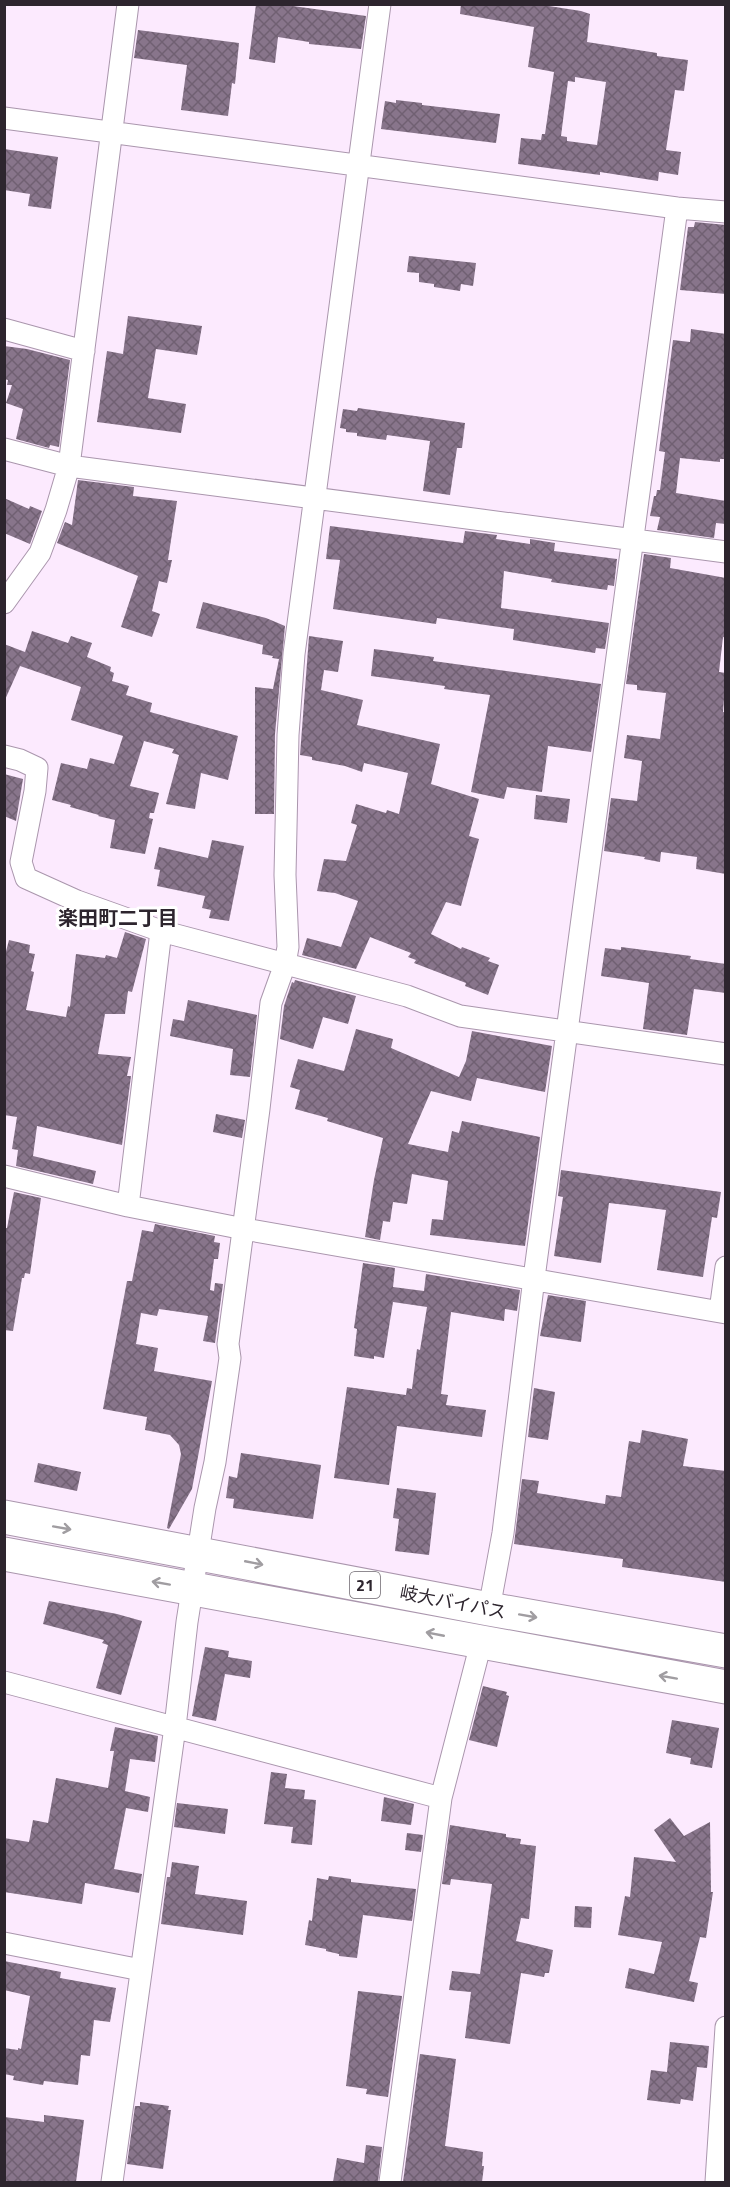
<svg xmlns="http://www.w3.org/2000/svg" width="730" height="2187" font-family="'Titillium Web','Noto Sans JP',sans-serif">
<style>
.building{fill:url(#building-cross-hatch);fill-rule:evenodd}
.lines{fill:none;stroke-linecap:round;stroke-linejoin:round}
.street-casing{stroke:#aa96ad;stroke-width:23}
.highway-casing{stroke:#aa96ad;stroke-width:35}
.street{stroke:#fff;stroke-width:21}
.highway{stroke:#fff;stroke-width:33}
.oneway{stroke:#a09da1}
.labels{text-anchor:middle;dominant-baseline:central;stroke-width:6;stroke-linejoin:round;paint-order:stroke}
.shield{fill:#fff;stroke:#6c666d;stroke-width:1.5}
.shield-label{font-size:16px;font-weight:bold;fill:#2d252e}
.street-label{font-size:18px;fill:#2d252e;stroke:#fff}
.neighbourhood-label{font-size:20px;font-weight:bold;fill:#2d252e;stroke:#fff}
</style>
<defs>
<pattern id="building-cross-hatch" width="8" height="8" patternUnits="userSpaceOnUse" patternTransform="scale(1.5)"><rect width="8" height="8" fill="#88758b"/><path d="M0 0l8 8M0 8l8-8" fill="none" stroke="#706072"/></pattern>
</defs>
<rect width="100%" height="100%" fill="#fceafe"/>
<path class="building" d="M256 4H278L366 16 361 49 309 44V42L278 37 275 63 249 59Z
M461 4H536L581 11 590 14 587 42 657 53V56L688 60 684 91 675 90 666 150 681 152 678 175 659 172 658 181 600 172V175L518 164 521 138 541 140 542 134H545L554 72 528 67 534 27 460 14ZM575 77 606 82 597 145 567 141V137L561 136 568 81 575 82Z
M138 30 239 43 235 84 232 83 228 116 181 110 187 65 134 58Z
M396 100 422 103V105L500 114 496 143 381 129 385 101 396 103Z
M4 149 58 157 51 209 28 206 30 194 4 190Z
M695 222 726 225V294L680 290 688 227H694Z
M409 256 476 263 473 286 461 284 460 291 434 287V284L419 282V273L407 272Z
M128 316 202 326 197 355 156 349 148 398 186 404 181 433 97 422 107 351 123 354Z
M691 329 726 334V459H720V462L680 458 676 493 726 501V524L716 523 714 538 657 530 660 517 650 516 654 496H656L657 490H660L665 452 659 451 673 340 690 342Z
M4 346 27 349 70 360 59 447 50 445 49 448 16 439 23 409 6 403 12 385H7L8 380 4 379Z
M358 408 465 423 462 448H457L450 495 423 491 430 441 387 435 386 440 357 436V433L346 432V429L340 428 343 409 357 411Z
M78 480 134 487 133 496 177 501 168 560H172L167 583 159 581 152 611 160 614 152 637 121 627 138 576 57 543 65 522 72 525Z
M4 498 29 509 30 506 42 511 30 544 4 533Z
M330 526 463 543 465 531 497 535 496 539 530 544V539L555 543 554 551 617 559 614 586 608 585 607 590 551 582 552 579 504 571 501 608 609 623 605 649 596 648 595 653 513 640 514 629 437 618 436 624 333 609 340 560 326 559Z
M644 554 671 558 670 568 726 578V638L723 637 719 672 726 673 723 712 726 713V874L696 869 697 857 661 852 660 862 644 859 645 857 604 851 611 798 637 801 642 761 624 758 627 735 660 739 666 693 637 690V685L626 684Z
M203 602 266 618 285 626 275 734 274 814H255V687L273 689 279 659 272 658 273 656 262 654 263 645 196 628Z
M32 631 68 643 71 636 92 643 87 657 111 667 110 671 114 673 112 681 129 686 126 695 152 703 150 712 238 736 228 780 201 773 195 809 166 804 179 755 172 753 174 749 144 741 130 786 159 793 154 813H150L149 818 153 819 145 854 110 848 115 820 98 816 99 815 70 807 71 805 52 800 61 763 87 769 90 758 114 764 123 736 71 720 81 687 20 666 4 702V644L25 652Z
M309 636 343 641 338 672 324 670 321 690 363 700 357 725 440 744 431 784 479 799 469 836 479 839 461 906 446 902 431 934 461 949 462 947 490 958 488 961 499 965 488 995 465 986 466 983 414 963 416 960 408 957 411 953 370 937 356 969 302 955 307 938 341 947 358 901 335 893 317 891 324 859 346 861 357 825 351 823 356 804 386 813 387 810 399 814 408 773 364 763 362 772 345 766 312 760V757L300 755Z
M374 649 434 657 433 661 601 684 591 752 548 746 542 792 507 787 504 799 471 792 490 695 444 689 445 686 371 676Z
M4 774 23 779 16 821 4 816Z
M536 795 570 799 567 823 534 819Z
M212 840 244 846 229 921 209 918 211 910 202 908 205 896 157 886 160 870 154 869 159 847 208 858Z
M125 932 146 939 132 992 128 991 125 1014H105L98 1054 131 1057 127 1076H131L122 1145 37 1126 33 1156 96 1171 93 1184 16 1166 18 1150 12 1149 17 1117 4 1115V959L9 940 30 945 29 953 35 954 31 971 34 972 26 1010 66 1017 68 1006 70 1007 76 954 105 958 106 955 117 958Z
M621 947 691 956 690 959 726 964V993L694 989 687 1035 643 1029 649 983 601 976 605 948 621 950Z
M295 980 356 996 348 1024 323 1017 313 1049 280 1039 284 1006 292 982 294 983Z
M188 1000 257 1015 250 1077 230 1075 233 1049 170 1036 173 1019 184 1021Z
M356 1029 393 1039 391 1048 459 1077 466 1061 472 1031 552 1046 545 1092 477 1078 471 1101 431 1091 408 1144 448 1152 452 1131 459 1133 462 1121 540 1137 525 1246 430 1235 432 1219 443 1220 448 1181 412 1174 407 1204 393 1202 390 1222 383 1221 380 1240 365 1237 374 1180 383 1138 327 1121 328 1118 295 1109 300 1090 290 1087 298 1059 344 1071Z
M216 1114 245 1120 242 1138 213 1132Z
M561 1170 721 1192 717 1218 712 1217 703 1277 657 1270 666 1210 635 1206 609 1203 601 1263 554 1256 563 1197 558 1196Z
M14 1192 41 1198 30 1274 25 1273 24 1278H22L13 1331 4 1330V1228H7Z
M155 1224 215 1236 214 1242 220 1243 218 1259H214L210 1290 214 1291 215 1283 223 1284 215 1343 203 1341 208 1316 159 1309 157 1316 141 1313 136 1344 158 1348 154 1371 212 1381 192 1489 169 1529 167 1528 181 1454 179 1445 170 1435 145 1430 147 1417 103 1409 127 1281H132L142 1230 153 1232Z
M363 1263 395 1268 393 1287 424 1291 426 1274 520 1290 517 1311 505 1309 504 1321 451 1312 441 1394 448 1395 446 1405 486 1410 482 1437 397 1426 389 1485 334 1478 347 1387 406 1395 407 1388 412 1389 417 1349 420 1350 427 1307 393 1302 384 1358 374 1356V1359L354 1356 357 1329 354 1328Z
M548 1295 586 1301 581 1342 540 1336Z
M534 1388 555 1392 548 1440 528 1437Z
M642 1430 688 1439 683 1466 726 1471V1582L622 1567 623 1559 514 1544 522 1479 539 1481 537 1493 605 1504 606 1495 621 1497 629 1441 640 1443Z
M241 1453 321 1465 313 1519 233 1508 234 1499 226 1498 229 1476 237 1478Z
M38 1463 81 1472 77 1491 34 1482Z
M397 1488 436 1493 429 1555 395 1551 399 1519 393 1518Z
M49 1601 117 1614 142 1621 121 1695 96 1688 108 1645 102 1643 104 1640 43 1624Z
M205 1647 229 1651 228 1657 252 1661 250 1678 225 1674 216 1721 192 1716Z
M483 1686 507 1692 506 1695 509 1696 497 1747 469 1740Z
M672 1720 719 1728 712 1768 690 1764 691 1758 666 1753Z
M115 1727 158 1736 155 1762 130 1759 125 1791 150 1797 148 1812 126 1808 114 1869 142 1874 139 1893 85 1883 82 1904 4 1892V1838L29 1842 33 1820 48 1823 56 1778 108 1788 114 1751H110Z
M271 1772 287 1774 285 1788 305 1790 304 1799 316 1800 312 1845 291 1843 293 1827 264 1824Z
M384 1797 414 1804 411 1825 381 1821Z
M177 1803 228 1809 225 1834 174 1827Z
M670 1818 684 1836 710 1822 711 1892H713L706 1938 700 1937 689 1981 698 1983 694 2002 625 1988 629 1968 654 1974 662 1942 618 1935 625 1896 630 1897 634 1857 676 1862 654 1830Z
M450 1825 506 1834V1837L521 1839 520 1844 536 1846 529 1919 521 1918 516 1941 553 1950 549 1973H545L544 1977 521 1973 510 2044 465 2038 471 1992 449 1990 452 1971 480 1974 492 1884 451 1879 450 1885 442 1884Z
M407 1833 423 1835 421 1852 405 1850Z
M172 1862 199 1866 195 1894 247 1901 243 1935 161 1924 167 1877H170Z
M329 1876 351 1879V1882L416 1889 412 1921 363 1915 357 1958 339 1956V1954L326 1951V1949L305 1945 309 1920 312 1921 317 1878 328 1880Z
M575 1906 592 1907 591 1928 574 1927Z
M4 1961 61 1972 60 1978 116 1988 110 2022 94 2020 90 2056 81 2055 78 2085 44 2081 43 2085 13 2080 14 2076 4 2074V2048L18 2050V2048L21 2049 30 1996 4 1990Z
M358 1991 402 1996 388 2097 366 2094 367 2089 346 2086Z
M670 2042 709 2046 707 2068 697 2067 693 2101 681 2099 680 2104 647 2100 651 2070 667 2072Z
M420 2054 456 2059 445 2146 483 2152 482 2166H484L482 2182H403Z
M140 2102 169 2106 168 2110H171L163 2169 127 2164 135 2106H140Z
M44 2115 84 2120 76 2182H4V2117L44 2122Z
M366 2145 382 2147 378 2182H333L337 2158 364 2163Z"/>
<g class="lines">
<g class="street-casing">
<path id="street" d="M4 118 677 208 726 212
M4 329 84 351
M4 449 69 466 726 552
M4 603 40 553 56 510 69 466 128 4
M4 756 20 760 37 768 35 791 21 862 26 878 77 901 161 931 128 1206
M161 931 407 996 460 1016 726 1054
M4 1176 128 1206 244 1229 726 1313
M720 1311 726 1267
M489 1609 503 1533 534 1278 677 208
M4 1682 441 1798
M4 1943 141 1970
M112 2182 175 1727 187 1622 205 1508 215 1462 230 1358 228 1344 259 1109 271 1003 285 964 288 947 285 875 288 735 294 654 380 4
M390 2182 441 1798 481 1643
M716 2182 726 2027"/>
</g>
<g class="highway-casing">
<path id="highway" d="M4 1517 489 1609 726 1651
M4 1554 726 1687"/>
</g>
<use href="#street" class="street"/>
<use href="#highway" class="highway"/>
</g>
<defs><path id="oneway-shaft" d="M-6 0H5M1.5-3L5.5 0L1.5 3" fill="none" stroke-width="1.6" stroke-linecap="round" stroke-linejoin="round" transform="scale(1.5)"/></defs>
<g class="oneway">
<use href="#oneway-shaft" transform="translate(62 1528) rotate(10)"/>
<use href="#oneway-shaft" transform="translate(254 1563) rotate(11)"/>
<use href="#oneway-shaft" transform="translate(161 1583) rotate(-170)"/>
<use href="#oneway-shaft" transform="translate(528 1616) rotate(10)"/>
<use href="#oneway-shaft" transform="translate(435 1634) rotate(-169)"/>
<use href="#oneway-shaft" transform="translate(668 1677) rotate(-170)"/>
</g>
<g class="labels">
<rect class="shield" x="350" y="1572" width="30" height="26" rx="4.5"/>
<g class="shield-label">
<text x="365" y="1585">21</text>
</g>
<g class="street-label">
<text transform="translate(453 1602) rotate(11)">岐大バイパス</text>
</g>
<g class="neighbourhood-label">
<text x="118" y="917">楽田町二丁目</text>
</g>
</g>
<rect width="730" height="2187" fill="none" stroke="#2d252e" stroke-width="12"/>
</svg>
